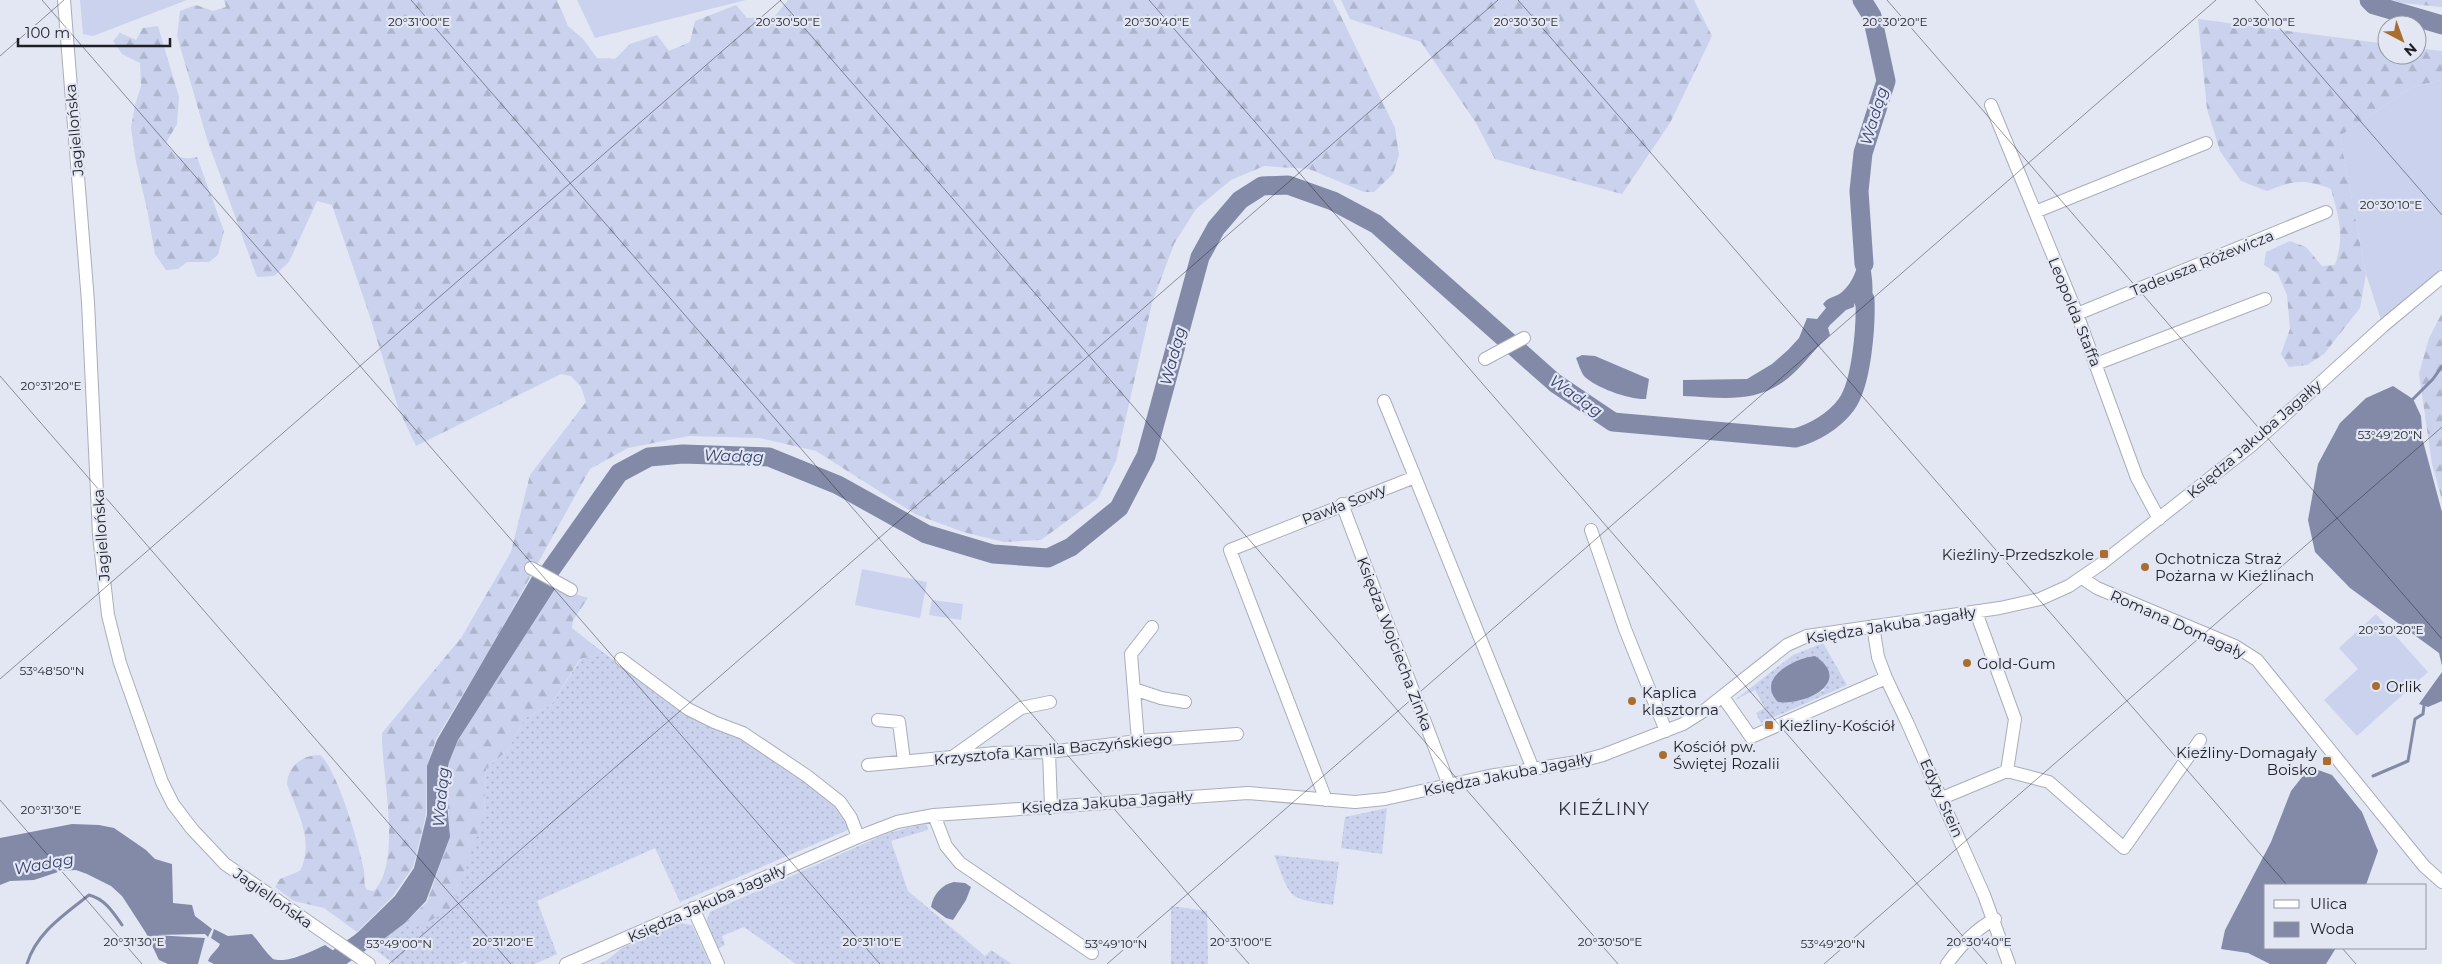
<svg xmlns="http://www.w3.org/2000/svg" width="2442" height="964" font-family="Montserrat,sans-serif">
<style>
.grass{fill:url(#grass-dots);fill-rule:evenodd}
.forest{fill:url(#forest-firs)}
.garden{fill:#cad2ed}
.water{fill:#828aa7}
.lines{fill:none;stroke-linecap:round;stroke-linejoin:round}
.stream{stroke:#828aa7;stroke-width:3}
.river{stroke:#828aa7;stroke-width:19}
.minor-casing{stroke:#aaadb9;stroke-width:14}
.minor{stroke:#fff;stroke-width:12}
.ticks{fill:none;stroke:#1f2025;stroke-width:1;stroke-opacity:0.45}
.poi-dot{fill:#aa6d30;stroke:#e3e7f4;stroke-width:2}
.labels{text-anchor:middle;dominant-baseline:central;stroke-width:4.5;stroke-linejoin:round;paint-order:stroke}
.street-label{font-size:15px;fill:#1f2025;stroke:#e3e7f4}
.poi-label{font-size:15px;fill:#1f2025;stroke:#e3e7f4;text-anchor:start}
.water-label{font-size:16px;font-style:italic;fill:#3b4571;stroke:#e3e7f4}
.quarter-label{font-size:18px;letter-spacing:1px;fill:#2d3039;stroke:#e3e7f4}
.ticks-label{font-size:12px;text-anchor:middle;fill:#1f2025;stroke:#e3e7f4;stroke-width:4.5;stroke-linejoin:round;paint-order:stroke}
</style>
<defs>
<pattern id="grass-dots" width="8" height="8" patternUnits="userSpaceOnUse" patternTransform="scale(1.25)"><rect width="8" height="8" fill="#cad2ed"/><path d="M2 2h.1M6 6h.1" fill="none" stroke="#adb4cb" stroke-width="1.8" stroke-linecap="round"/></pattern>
<pattern id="forest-firs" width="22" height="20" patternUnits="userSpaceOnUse" patternTransform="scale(1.25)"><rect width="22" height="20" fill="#cad2ed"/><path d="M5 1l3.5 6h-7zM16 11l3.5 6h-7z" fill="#adb4cb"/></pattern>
</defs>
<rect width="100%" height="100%" fill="#e3e7f4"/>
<path class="grass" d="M1823 643 1847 685 1761 723 1756 713 1765 708 1755 690 1735 700 1793 655ZM1793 662 1825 690 1799 701 1776 674Z
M600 650 685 713 741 737 754 745 837 805 850 829 680 902 655 848 537 901 557 954 535 964H467L466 961 459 964H394L373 948 405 923 420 926 484 815 486 768 508 750 525 718 551 705 581 659 595 656Z
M1387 808 1382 854 1341 848 1345 817Z
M926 823 928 830 891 841 908 891 985 956 991 950 1012 964H796L744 927 722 936 725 945 717 949 706 922 710 912 888 833Z
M1274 855 1339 862 1333 905C1285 898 1292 899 1274 855Z
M1171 906 1207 911 1208 964H1171Z
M680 923 692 925 710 964H598L606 961 622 948Z"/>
<path class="forest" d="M224 0H557L568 26 583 39 597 58 615 59 630 44 657 35 669 51 690 42 695 21 736 5 747 18 774 17 788 0H1333L1395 128 1399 155 1393 174 1374 192H1364L1309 169 1264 166 1231 180 1196 209 1174 244 1152 303 1116 461 1098 498 1041 540 1004 542 963 532 915 514 816 451 760 438 689 436 628 448 590 469 493 644 436 739 427 766 426 815 413 867 393 896 357 932 324 908 294 901 275 887 280 879 300 871C315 840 297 812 287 784 288 766 302 755 320 755 337 768 360 848 364 871 365 878 363 884 367 890L374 891C403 861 381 772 382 733L461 638 511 552 530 475 586 402 581 387 571 376 561 374 416 446 399 410 370 317 332 205 317 201 289 262 274 276 257 277 207 139 177 36 180 11 196 5 213 11 226 7Z
M1341 0H1694L1712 36 1670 123 1622 194 1495 159 1476 123 1421 42 1350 19Z
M2393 0H2442V7L2402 3Z
M2198 19 2387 44V55H2417V48L2442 51V80L2412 87 2340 136 2366 274 2360 308 2324 354 2307 365 2289 367 2281 354 2290 329 2287 295 2278 274 2264 265 2266 252 2290 241 2306 247 2322 266 2335 265C2345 235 2339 219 2331 189 2305 179 2293 180 2267 191L2241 181 2220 151 2207 109Z
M158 26 179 97 177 124 166 143C175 156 181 161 197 157L224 231 218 255 209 262H187L178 269 166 270 155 254 147 209 136 162 131 128 135 105 141 86 140 63 122 54 113 41 120 33 136 40 143 28Z
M2442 313V500L2432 464 2419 374 2429 338Z
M556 588 588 598 573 620 572 628 600 650 595 656 580 659 551 705 525 718 508 750 486 768 484 815 452 907 420 927 405 923 427 902 450 837 446 780 449 762 458 740Z"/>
<path class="garden" d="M80 0H187L93 36 83 34Z
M577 0H746L595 38Z
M2442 80V277L2383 326 2366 274 2340 136 2412 87Z
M862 569 927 582 920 618 855 605Z
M932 600 963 604 961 620 929 615Z
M2376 614 2428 672 2357 736 2324 700 2358 669 2339 648Z"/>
<path class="water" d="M1863 238C1872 271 1878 292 1865 325L1854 303V307L1846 310 1830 325 1828 328 1830 335C1818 345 1809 358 1798 369 1763 405 1729 398 1683 396V380L1747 379 1772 364 1788 350 1799 338 1807 318 1817 319 1826 308 1823 304C1829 296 1835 298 1842 292 1858 278 1859 258 1863 238Z
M1582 355 1595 356 1649 379 1646 399C1630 400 1596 388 1584 376 1581 372 1578 363 1576 358Z
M2393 386 2413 399 2421 416 2423 441 2442 512V666L2439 653 2350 588 2315 552 2308 520 2318 464 2340 423 2366 398Z
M533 575 555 586V589L458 740 449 762 445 780 450 837 426 901 405 923 372 948 364 950 351 939 395 896 414 868 427 815V766L437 740Z
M1815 656C1854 682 1805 706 1778 702 1755 678 1795 658 1815 656Z
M2442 672V701L2428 707 2419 704Z
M2310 767 2332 775 2362 812 2378 851 2366 885H2266V948H2336L2326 964H2270L2248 953 2221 949 2225 930 2271 842 2291 791Z
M72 824 99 825 114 828 146 850 155 859 172 864 173 903 192 905 195 916 212 929 208 937 205 934 155 935 205 938 198 964H168L159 960 146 933 122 896 111 886 87 874 76 870 61 871 34 880 10 881 0 885V838Z
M954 882 965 883 971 887 966 900 953 920 946 918 931 907C933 895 942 884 954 882Z
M214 929 228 936 252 934C259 942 265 952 273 959 286 964 313 951 325 945L347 960 342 964H214L208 961C211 953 217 951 220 944L211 938Z"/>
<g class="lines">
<path class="stream" d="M2413 399 2433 379 2442 366
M2373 776 2408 761 2415 719 2423 714 2424 705
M27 964C36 933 64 915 89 895 105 899 113 912 122 925"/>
<path class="river" d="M1862 0 1872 16 1886 81 1863 153 1859 191 1864 264
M2369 0 2374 5 2442 25
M535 592 619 473 649 457 683 454 769 457 838 485 926 534 993 554 1048 558 1071 547 1119 508 1146 456 1200 257 1216 228 1240 200 1262 186 1288 185 1333 201 1376 224 1555 383 1613 422 1795 438C1814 433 1834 421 1846 405 1862 384 1866 325 1865 299
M330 964 378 930"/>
<g class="minor-casing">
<path id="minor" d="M64 0 88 302 99 535 108 615 120 663 162 782 173 804 192 829 225 864 369 964
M1991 105 2077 314 2137 478 2159 519
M2035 212 2206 143
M2077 314 2326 212
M1485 359 1524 338
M2096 364 2265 299
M1384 401 1415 477
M1342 504 1449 785
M1591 530 1625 629 1666 731
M531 568 571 590
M2082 578 2097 588 2235 646 2257 660 2424 866 2442 882
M1976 612 2015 719 2007 771 2049 782 2124 848 2200 740
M1873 626 1878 657 1886 678 1907 722 1984 895 2009 964
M621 659 688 709 714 722 743 733 807 776 840 802 851 818 858 837
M1134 689 1161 698 1185 702
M1723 697 1751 737 1886 678
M878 720 899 722 904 761
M1138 741 1131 654 1152 627
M1049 752 1051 806
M954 756 1021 708 1050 702
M868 765 995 753 1049 752 1138 741 1237 734
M1942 798 2007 771
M1326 800 1230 550 1415 477 1533 769
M934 815 946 846 960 863 1092 953
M693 908 718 964
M566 964 858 837 897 822 934 815 1248 793 1355 802 1385 799 1489 776 1577 762 1603 755 1683 724 1705 710 1787 645 1807 636 2000 608 2040 599 2069 586 2101 564 2252 445 2383 326 2442 277
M1947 964C1960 946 1975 929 1995 919"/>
</g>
<use href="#minor" class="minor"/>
</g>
<path class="ticks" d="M42 0 880 964M411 0 1249 964M780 0 1618 964M1149 0 1987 964M1518 0 2287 885M1887 0 2442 639M2255 0 2442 215M0 56 64 0M0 376 511 964M0 679 781 0M0 800 142 964M2342 948 2356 964M389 964 1498 0M1107 964 2216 0M1824 964 2442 427"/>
<g class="poi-dot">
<rect x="2099" y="549" width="10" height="10" rx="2.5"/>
<circle cx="2145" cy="567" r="5"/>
<circle cx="1967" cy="663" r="5"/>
<circle cx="2376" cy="686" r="5"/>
<circle cx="1632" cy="701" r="5"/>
<rect x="1764" y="720" width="10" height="10" rx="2.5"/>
<circle cx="1663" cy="755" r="5"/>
<rect x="2322" y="756" width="10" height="10" rx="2.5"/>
</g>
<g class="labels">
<g class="street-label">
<text transform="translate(74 130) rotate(-95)">Jagiellońska</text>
<text transform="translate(2202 263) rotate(-22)">Tadeusza Różewicza</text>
<text transform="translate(2075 312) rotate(68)">Leopolda Staffa</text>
<text transform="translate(2254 439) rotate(-41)">Księdza Jakuba Jagałły</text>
<text transform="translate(1344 504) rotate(-21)">Pawła Sowy</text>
<text transform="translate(101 535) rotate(-94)">Jagiellońska</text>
<text transform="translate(2178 624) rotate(24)">Romana Domagały</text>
<text transform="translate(1891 625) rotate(-9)">Księdza Jakuba Jagałły</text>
<text transform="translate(1395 644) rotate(69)">Księdza Wojciecha Zinka</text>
<text transform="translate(1053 749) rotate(-5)">Krzysztofa Kamila Baczyńskiego</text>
<text transform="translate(1508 774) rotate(-11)">Księdza Jakuba Jagałły</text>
<text transform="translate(1942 798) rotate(66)">Edyty Stein</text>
<text transform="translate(1107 802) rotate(-4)">Księdza Jakuba Jagałły</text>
<text transform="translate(273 898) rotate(35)">Jagiellońska</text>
<text transform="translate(707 903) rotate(-24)">Księdza Jakuba Jagałły</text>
</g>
<g class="poi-label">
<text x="2094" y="554" text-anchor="end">Kieźliny-Przedszkole</text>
<text x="2155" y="558">Ochotnicza Straż<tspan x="2155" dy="17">Pożarna w Kieźlinach</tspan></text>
<text x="1977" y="663">Gold-Gum</text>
<text x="2386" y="686">Orlik</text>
<text x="1642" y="692">Kaplica<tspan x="1642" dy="17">klasztorna</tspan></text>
<text x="1779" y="725">Kieźliny-Kościół</text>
<text x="1673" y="746">Kościół pw.<tspan x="1673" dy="17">Świętej Rozalii</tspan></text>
<text x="2317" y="752" text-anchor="end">Kieźliny-Domagały<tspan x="2317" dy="17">Boisko</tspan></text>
</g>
<g class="water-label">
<text transform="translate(1874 116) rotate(-73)">Wadąg</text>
<text transform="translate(1173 356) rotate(-75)">Wadąg</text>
<text transform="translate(1576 396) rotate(35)">Wadąg</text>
<text transform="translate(734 456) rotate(2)">Wadąg</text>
<text transform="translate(441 797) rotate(-85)">Wadąg</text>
<text transform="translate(44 864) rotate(-10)">Wadąg</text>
</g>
<g class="quarter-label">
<text x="1604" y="809">KIEŹLINY</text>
</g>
</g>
<g class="ticks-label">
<text x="419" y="26">20°31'00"E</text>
<text x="788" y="26">20°30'50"E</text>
<text x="1157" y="26">20°30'40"E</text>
<text x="1526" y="26">20°30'30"E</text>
<text x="1895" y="26">20°30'20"E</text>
<text x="2264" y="26">20°30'10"E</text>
<text x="2391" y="209">20°30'10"E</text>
<text x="51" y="390">20°31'20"E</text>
<text x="2390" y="439">53°49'20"N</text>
<text x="2391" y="634">20°30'20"E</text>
<text x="52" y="675">53°48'50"N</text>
<text x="51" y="814">20°31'30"E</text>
<text x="134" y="946">20°31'30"E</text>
<text x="503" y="946">20°31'20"E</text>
<text x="872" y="946">20°31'10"E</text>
<text x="1241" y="946">20°31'00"E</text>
<text x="1610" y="946">20°30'50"E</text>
<text x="1979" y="946">20°30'40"E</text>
<text x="399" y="948">53°49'00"N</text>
<text x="1116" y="948">53°49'10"N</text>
<text x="1833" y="948">53°49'20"N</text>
</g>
<rect x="2264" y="884" width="162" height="65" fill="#e3e7f4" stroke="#9597a1"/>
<rect x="2274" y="900" width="25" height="8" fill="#ffffff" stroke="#9597a1"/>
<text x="2310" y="909" font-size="15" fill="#1f2025">Ulica</text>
<rect x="2274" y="922" width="25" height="15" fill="#828aa7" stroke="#9597a1"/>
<text x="2310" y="934" font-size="15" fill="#1f2025">Woda</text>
<g transform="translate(2402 40) rotate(139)"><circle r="24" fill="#e3e7f4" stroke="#9597a1"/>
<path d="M0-4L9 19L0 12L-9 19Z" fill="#aa6d30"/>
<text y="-8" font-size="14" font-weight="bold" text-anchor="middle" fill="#1f2025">N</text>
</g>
<path d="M18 38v8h152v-8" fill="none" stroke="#1f2025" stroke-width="2.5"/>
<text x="25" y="38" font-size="15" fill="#1f2025" stroke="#e3e7f4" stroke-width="4" paint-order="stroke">100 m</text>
</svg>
